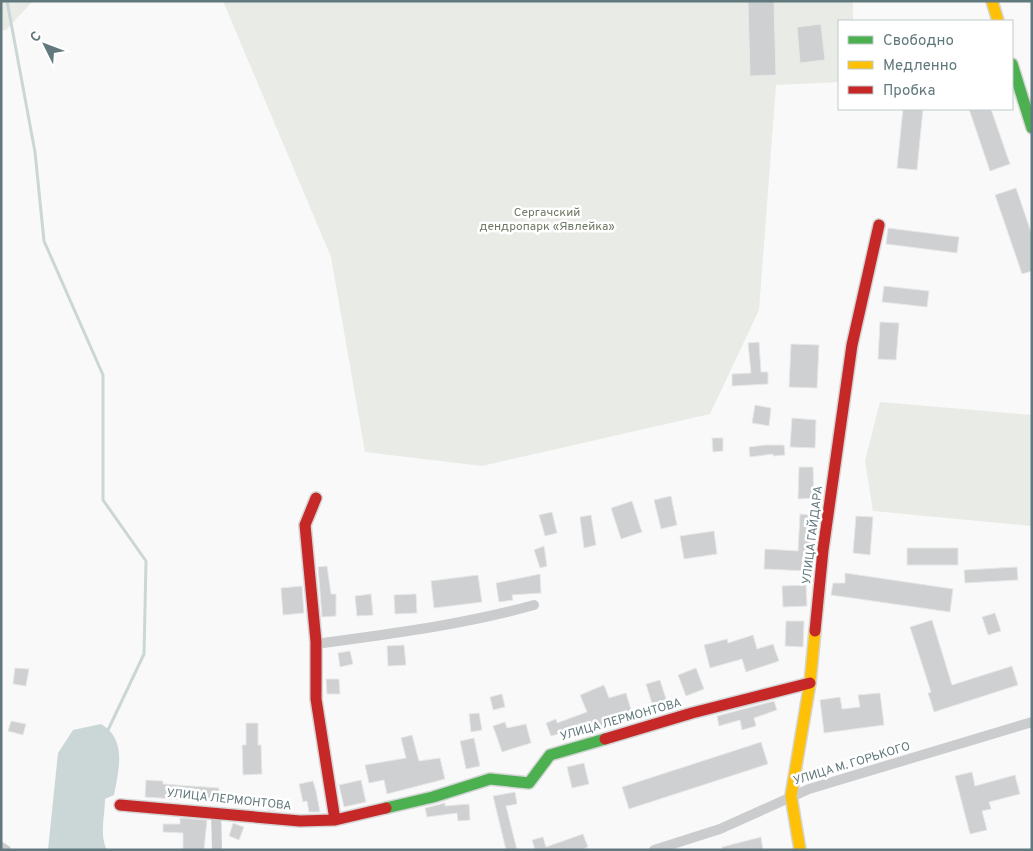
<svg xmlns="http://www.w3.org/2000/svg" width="1033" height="851" font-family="Overpass,sans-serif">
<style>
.green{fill:#e9ebe6}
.water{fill:#cad7d6}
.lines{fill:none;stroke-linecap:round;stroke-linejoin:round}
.stream{stroke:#cad7d6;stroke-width:3}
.building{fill:#ced0d1;stroke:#e8e8e8}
.fast-casing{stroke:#d4d5d6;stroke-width:14}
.slow-casing{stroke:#d4d5d6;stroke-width:14}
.jam-casing{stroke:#d4d5d6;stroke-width:14}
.street{stroke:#cacccd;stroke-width:10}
.fast{stroke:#4caf50;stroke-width:11}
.slow{stroke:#ffc107;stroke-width:11}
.jam{stroke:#c62828;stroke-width:11}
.labels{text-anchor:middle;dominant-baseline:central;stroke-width:5;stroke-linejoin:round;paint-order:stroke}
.park-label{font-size:12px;fill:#6e7a65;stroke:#fff}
.street-label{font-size:12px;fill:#61787c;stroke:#fff}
</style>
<rect width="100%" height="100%" fill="#f9f9f9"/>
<path class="green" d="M1 1H33L6 30H1Z
M223 1H853V21H839V82L776 85 759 310 710 414 482 466 365 452 331 257Z
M880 402 1032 415V526L873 511 865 461Z"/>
<path class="water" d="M101 724C127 739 119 769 114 795L105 799C105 815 99 835 107 850H48L58 753 73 730Z"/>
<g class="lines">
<path class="stream" d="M7 1 35 152 44 241 103 375V500L146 561 144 654 108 730"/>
</g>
<path class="building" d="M748 1H774L776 75 750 76Z
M821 24 825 60 800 63 797 27Z
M903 109H923L917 170 897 168Z
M969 109H991L1010 164 990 171Z
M1016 188 1032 235V271L1022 274 995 195Z
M888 228 959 237 957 253 886 244Z
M884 286 929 291 927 307 882 302Z
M880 322 899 323 896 360 878 359Z
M759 342 761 372H768V384L732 386V374L751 373 748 343Z
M791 344 819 345 817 388 789 387Z
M755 405 771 408 769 426 752 423Z
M792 418 816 420 815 448 790 447Z
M712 438H723V451L713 452Z
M765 445H784L785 455 773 456V454L750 457 749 447Z
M799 467H813L814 498 798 499Z
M671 496 677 525 661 529 654 500Z
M632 501 642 532 621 539 611 508Z
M552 512 557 533 545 536 539 515Z
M800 514 812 515 808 571 764 569 765 549 798 551Z
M591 515 596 545 584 548 580 517Z
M856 516 873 517 870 555 853 553Z
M714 531 717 554 684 559 680 536Z
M544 546 547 566 540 568 534 550Z
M907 548H958V565H907Z
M327 566 331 594H336V616L322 617 318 567Z
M1017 567 1018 580 965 583 964 570Z
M845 573 953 589 950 612 831 595 833 583H845Z
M540 574 541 593 512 595 513 600 499 602 496 583Z
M478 575 482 602 434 608 431 581Z
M806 585 807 606 783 607 782 586Z
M302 586 304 613 283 615 281 588Z
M371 594 373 615 357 616 355 596Z
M416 594 417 613 395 614 394 595Z
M995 613 1001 631 988 635 982 617Z
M932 620 952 685 1012 666 1018 685 934 712 928 693 931 692 910 627Z
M786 621H804L803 647 785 646Z
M753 635 757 649 773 644 779 661 746 672 742 659 710 668 704 645 727 639 728 643Z
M404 645 406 665 388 666 387 646Z
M350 651 353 664 340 667 338 653Z
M15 668 29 669 26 686 13 684Z
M696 668 704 689 686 696 678 675Z
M326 679H339L340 694H327Z
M660 680 667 702 653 707 646 684Z
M604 685 609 698 626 693 632 713 608 720 609 723 593 729 592 725 551 736 546 723 556 719 557 723 587 712 580 695Z
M880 693 884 725 824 733 820 700 840 697 842 709 860 707 858 695Z
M502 694 505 707 493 710 490 697Z
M774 701 777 710 754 718 756 726 742 730 740 720 719 726 717 716Z
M479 713 482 730 471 732 469 714Z
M11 721 26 724 23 735 8 731Z
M505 722 507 728 526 724 531 743 502 752 493 726Z
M246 723H258V745H261L262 774 243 775 242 745H246Z
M412 735 419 761 440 758 445 779 387 794 384 780 369 783 365 765 406 758 401 738Z
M474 738 480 766 466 769 460 741Z
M761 742 768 764 629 809 622 787Z
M584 763 589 784 572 788 567 767Z
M972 772 975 786 1015 775 1020 794 989 802 991 809 982 811 987 830 970 834 955 776Z
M146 780 163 781V784L219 788 218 802 145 797Z
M361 780 366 802 344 807 339 785Z
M313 781 316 791 320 812H309L307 801 303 802 299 784Z
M515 792 517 804 506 806 517 850H506L493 796Z
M283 801 285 811 268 810 267 803Z
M445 803V806L469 804 470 820 458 821 457 813 427 817 425 808Z
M180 818 207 820 204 850H183V833L163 832V824H180Z
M233 823 244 827 239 840 229 836Z
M583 834 588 847 581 850H535L532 840 543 837 546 847Z
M761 837 763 850H722V847Z"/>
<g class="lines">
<g class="fast-casing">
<path id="fast" d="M1012 64 1032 128
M386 808 433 797 490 779 529 783 550 755 605 739"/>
</g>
<g class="slow-casing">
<path id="slow" d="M992 1 998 21
M800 850 791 796 810 683 815 631"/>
</g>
<g class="jam-casing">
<path id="jam" d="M316 498 305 525 316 642V699L335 820
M815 631 823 550 852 345 879 225
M605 739 692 713 810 683
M120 805 300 821 335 820 386 808"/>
</g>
<path class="street" d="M316 644C389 634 462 625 534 605
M216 812 217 850
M1 847 6 850
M654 850 720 829 809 789 1032 722"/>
<use href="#fast" class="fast"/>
<use href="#slow" class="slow"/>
<use href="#jam" class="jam"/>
</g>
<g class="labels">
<g class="park-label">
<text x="547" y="213">Сергачский<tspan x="547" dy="14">дендропарк «Явлейка»</tspan></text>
</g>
<g class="street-label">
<text transform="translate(813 535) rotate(-83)">УЛИЦА ГАЙДАРА</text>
<text transform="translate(621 720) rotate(-16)">УЛИЦА ЛЕРМОНТОВА</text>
<text transform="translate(852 764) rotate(-17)">УЛИЦА М. ГОРЬКОГО</text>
<text transform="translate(229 800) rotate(6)">УЛИЦА ЛЕРМОНТОВА</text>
</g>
</g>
<rect width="1033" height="851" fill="none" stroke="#61787c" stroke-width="5"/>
<rect x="838" y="20" width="175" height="90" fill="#ffffff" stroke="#c0c9cb"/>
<rect x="848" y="36" width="25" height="8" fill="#4caf50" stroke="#c0c9cb"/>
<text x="883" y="45" font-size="15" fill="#61787c">Свободно</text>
<rect x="848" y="61" width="25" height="8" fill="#ffc107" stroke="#c0c9cb"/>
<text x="883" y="70" font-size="15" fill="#61787c">Медленно</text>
<rect x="848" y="86" width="25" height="8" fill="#c62828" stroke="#c0c9cb"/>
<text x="883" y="95" font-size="15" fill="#61787c">Пробка</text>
<g transform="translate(45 45) rotate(312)" stroke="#ffffff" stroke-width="4" paint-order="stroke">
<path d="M0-4L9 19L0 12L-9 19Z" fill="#61787c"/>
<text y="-8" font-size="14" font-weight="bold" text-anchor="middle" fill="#61787c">С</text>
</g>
</svg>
